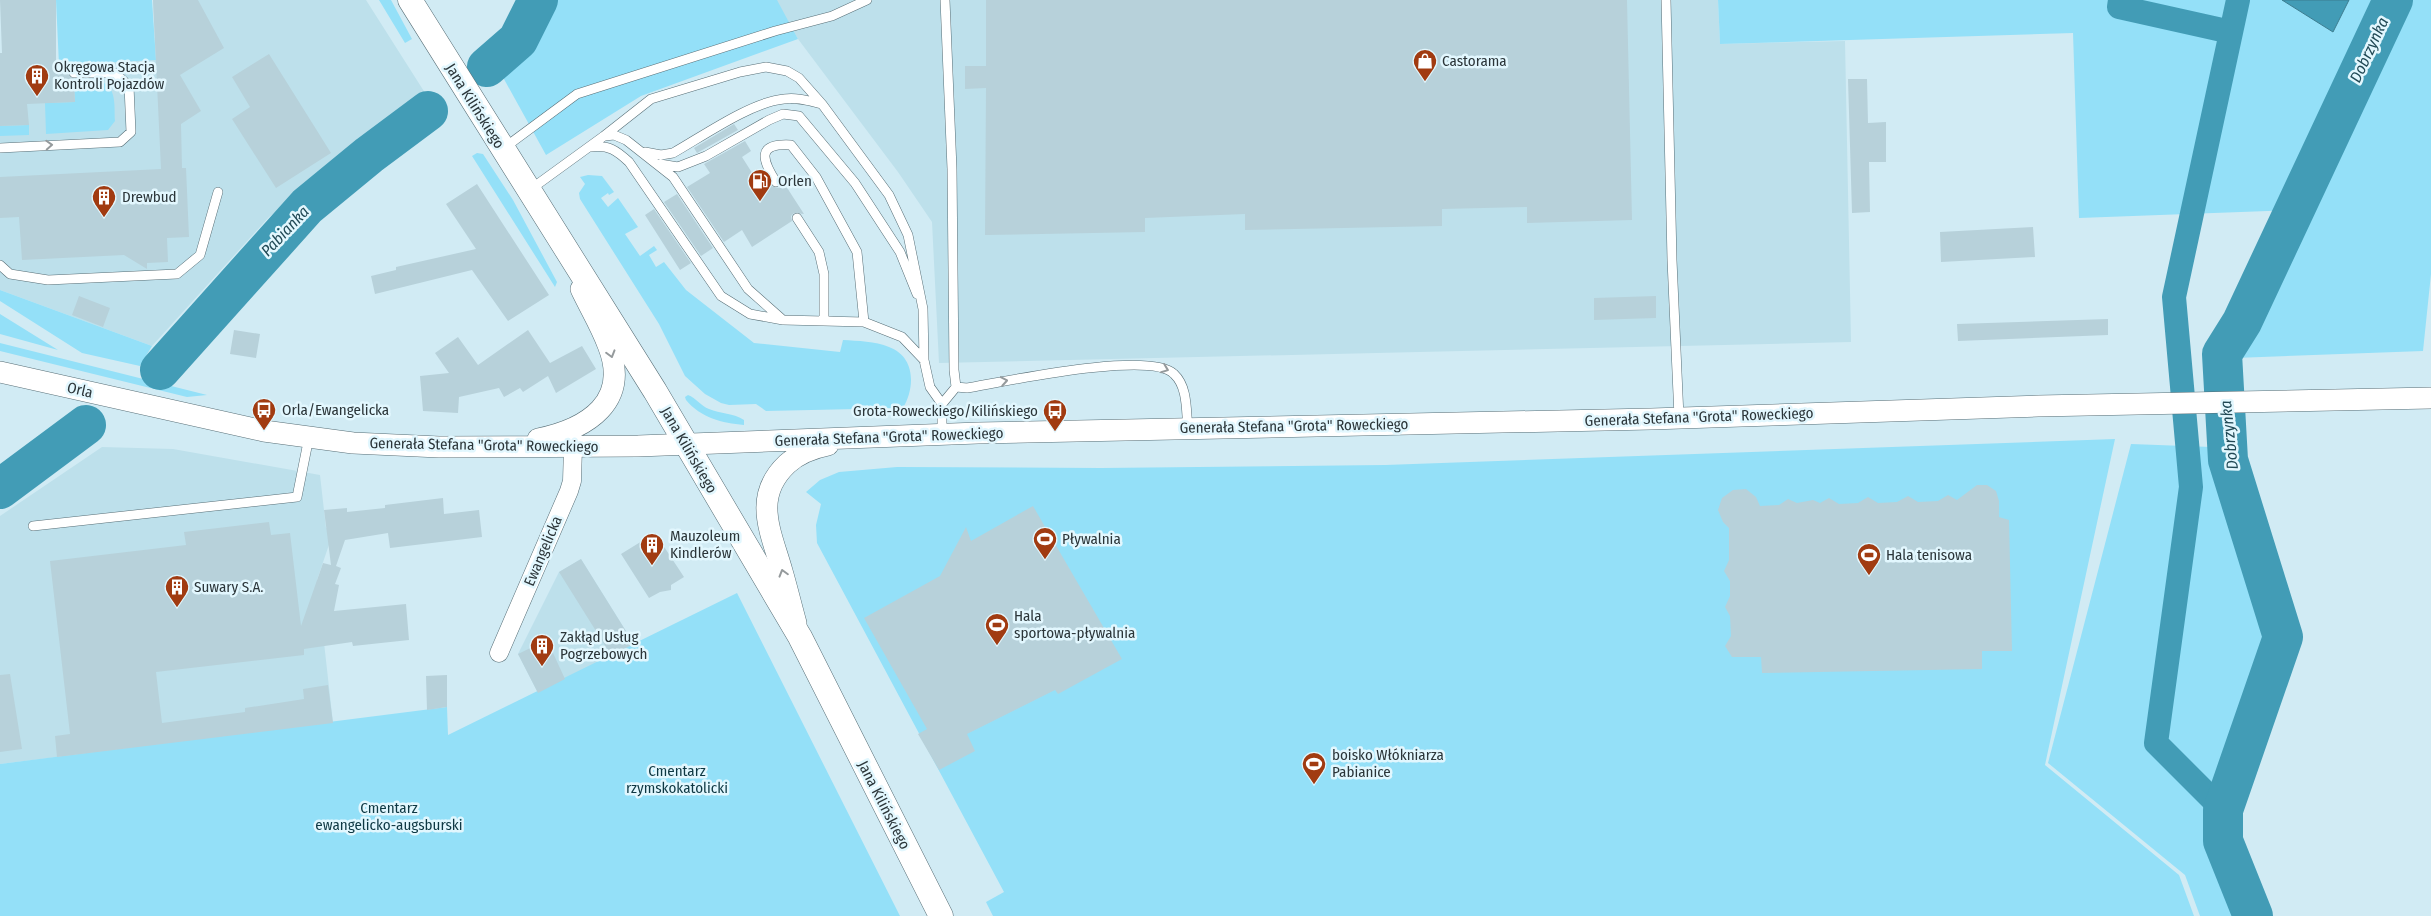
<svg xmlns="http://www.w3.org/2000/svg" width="2431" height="916" font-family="'Fira Sans Condensed',sans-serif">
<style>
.built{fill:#bde0eb}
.green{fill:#94e0f8}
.water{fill:#429cb6;stroke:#3b7d90}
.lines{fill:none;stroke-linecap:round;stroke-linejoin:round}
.canal{stroke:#429cb6;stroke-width:24}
.river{stroke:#429cb6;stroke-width:40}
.building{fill:#b7d1da}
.service-casing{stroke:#576e76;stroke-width:10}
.minor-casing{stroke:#576e76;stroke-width:19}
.tertiary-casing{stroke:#576e76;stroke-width:22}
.secondary-casing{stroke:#576e76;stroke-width:25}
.service{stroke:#fff;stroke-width:9}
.minor{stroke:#fff;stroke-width:18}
.tertiary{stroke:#fff;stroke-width:21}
.secondary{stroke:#fff;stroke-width:24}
.oneway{stroke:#959a9c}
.labels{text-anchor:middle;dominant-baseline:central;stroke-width:5;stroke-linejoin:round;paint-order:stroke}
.poi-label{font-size:15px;fill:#2b3539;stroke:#e2f7fe;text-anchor:start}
.street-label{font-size:15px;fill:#2b3539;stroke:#e2f7fe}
.park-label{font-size:15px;fill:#0e3843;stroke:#e2f7fe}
.water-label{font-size:16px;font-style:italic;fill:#214955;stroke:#e2f7fe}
</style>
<rect width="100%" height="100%" fill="#d1ebf4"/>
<path class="built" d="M153 0H366L427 96 269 217 152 346 0 290V67L156 60Z
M776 0H1718L1720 44 1845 41 1851 342 939 363 932 222 898 172 798 39Z
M102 447 173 449 320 475 326 528 335 527 317 580 333 723 0 764V516Z
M581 559 634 644 538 693 518 654 559 572Z"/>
<path class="green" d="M56 0H152L156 60 59 65Z
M379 0H391L412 39 405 43Z
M538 0H777L798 39 641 96 546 155 494 61 518 40Z
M1718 0H2282L2333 32 2349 0H2431V274L2423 351 2235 358 2388 11 2294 210 2079 218 2073 33 1720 44Z
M104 83C117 90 114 108 115 121L108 130 46 134 45 103 75 102 74 85Z
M29 125V135L0 136V126Z
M477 153 483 154 513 200 557 282 555 287 472 156Z
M588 175 602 176 614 192 609 195 608 193 601 198 608 207 618 198 638 227 625 234 640 256 654 246 657 250 649 255 656 267 664 262 686 290 754 343 840 352 843 340C858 341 875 341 889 347 916 357 915 388 903 408L766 411 756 404 729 405 721 403 705 394 685 376 659 324 580 199 579 193 585 184 580 177Z
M0 290 152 346 140 366 82 353 0 301Z
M0 314 58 350 0 334Z
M0 343 207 395 187 397 0 351Z
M688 395C696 398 701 406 709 409 720 414 734 413 744 420V425C722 423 701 418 686 400L685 397Z
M2115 439 2045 765 2179 875 2194 916H993L986 902 1004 892 817 543 816 525 821 504 806 492 820 480 839 472 897 467 1101 468 1385 465Z
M2131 444 2211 447 2268 640 2207 834 2241 916H2200L2185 875 2048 763Z
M737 593 900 916H0V764L447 707 448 735Z"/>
<path class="water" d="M2282 0H2349L2333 32Z"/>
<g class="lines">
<path class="canal" d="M2120 0 2119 7 2231 32
M2223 810 2156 743 2191 487 2174 297 2238 0"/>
<path class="river" d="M487 67 518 40 538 0
M160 370 307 206 369 155 428 111
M0 489 86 425
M2253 916 2223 841V810L2283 637 2228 460 2222 354 2242 322 2393 0"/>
</g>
<path class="building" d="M0 0H56V65L73 64 68 73 74 79 75 102 27 104 29 125 0 126V53H2Z
M153 0H198L224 48 180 75 201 111 181 124 182 168H186L189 237 167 238 168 262 147 263V269L124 255 22 260 19 217 0 218V177L161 169Z
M986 0H1627L1632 220 1527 223V207L1442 209V226L1245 230V214L1145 218V232L985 235 986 88 965 89V66H986Z
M269 54 331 153 276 188 232 119 250 107 232 77Z
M1848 79H1867L1868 123 1886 122V162H1869L1870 212 1852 213Z
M734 124 738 130 697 153 694 148Z
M745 141 751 151 742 157 763 190 771 186 779 188 782 180 804 214 794 213 791 216 792 221 752 247 742 230 724 242 687 187 710 173 704 164Z
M477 184 549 295 508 321 472 270 375 294 371 276 396 270V267L476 249 446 204Z
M677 194 713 248 701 256 664 202Z
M654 209 691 263 680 270 645 215Z
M2033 227 2035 257 1941 262 1940 232Z
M79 296 110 308 103 327 72 315Z
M1656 296V318L1594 320V298Z
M2108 319V335L1958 341 1957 324Z
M234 330 260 334 256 358 230 354Z
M528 330 550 363 582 346 596 369 556 393 548 376 523 392 520 388 504 397 499 388 459 397 458 413 423 411 420 376 449 373 435 353 458 337 478 365Z
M1977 485H1987L1996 491 1999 501V517L2009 520 2012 651H1982V669L1762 673 1761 657H1732L1725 646 1731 636 1730 616 1725 607 1730 596V581L1724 571 1729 560V528L1723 522 1718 510 1722 498 1733 490 1746 489 1756 497 1760 506 1779 505 1788 499 1797 503 1813 500 1820 503 1829 498 1839 504 1858 503 1868 497 1878 503 1897 502 1908 496 1918 502 1938 501 1948 495 1957 500Z
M443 498 444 514 479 510 482 537 390 548 388 533 345 540 336 566 341 568 335 584 339 585 334 611 406 604 409 640 353 646 352 642 304 649V655L156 672 162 723 245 712V708L304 699 303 689 328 685 333 723 57 757 55 736 70 734 50 561 186 545 184 532 269 522 271 535 290 533 301 626 323 563 331 565 324 510 347 508V512L385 508V505Z
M1033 506 1122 659 1058 694 1055 690 967 734 975 751 939 770 918 734 927 729 864 618 940 576 966 527 971 541Z
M655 533 684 577 671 585V590L660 592 649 598 621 554Z
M581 559 634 644 611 655 559 572Z
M547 640 565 679 538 693 518 654Z
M10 674 22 749 0 752V675Z
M447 675V707L427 710 426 676Z"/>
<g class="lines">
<g class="service-casing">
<path id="service" d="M1666 0 1672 260 1679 417
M605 136 614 135 626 140 673 177 748 289 783 320 864 322 902 337 924 360
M591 147C609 145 616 150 629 162L721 296 750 314 783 320
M0 148 120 142 131 132 129 86 115 73H74
M504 148 577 94 775 31 832 16 867 0
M645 152 661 155 673 153C703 136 751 102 784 99 797 97 809 101 822 104
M660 164 678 167 706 156 769 120 783 114 799 116 855 183 900 252 917 294
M776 182C762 160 756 143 791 145L816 177 857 252 864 322
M531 189 604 136 651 99 740 72 766 67 787 71 799 78 822 104 889 195 908 235 923 309 924 360 930 387 942 404V434
M797 218 819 252 824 274V321
M0 265 10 274 48 280 177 274 200 255 218 192
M956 387 967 388C1003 382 1150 350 1174 374 1188 387 1186 411 1188 429
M942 404 956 387 954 370 952 169 945 0
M33 526 297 497 309 437"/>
</g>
<g class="minor-casing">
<path id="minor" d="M499 653 569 491 572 481 573 447"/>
</g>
<g class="tertiary-casing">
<path id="tertiary" d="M0 372 264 431 353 443 439 447 638 446 978 433 1651 419 2038 406 2431 398
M538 439C587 429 631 402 608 345 601 326 590 308 581 289
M796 623C791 605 787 588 782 571 771 532 752 497 787 464 798 454 813 448 828 445"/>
</g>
<g class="secondary-casing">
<path id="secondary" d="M410 0 655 391 800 637 941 916"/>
</g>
<use href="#service" class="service"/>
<use href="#minor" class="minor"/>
<use href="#tertiary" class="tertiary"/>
<use href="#secondary" class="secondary"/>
</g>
<defs><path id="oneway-chevron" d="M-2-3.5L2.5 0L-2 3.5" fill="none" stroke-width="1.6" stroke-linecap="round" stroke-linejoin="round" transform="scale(1.25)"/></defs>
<g class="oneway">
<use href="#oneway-chevron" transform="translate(49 145) rotate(-3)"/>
<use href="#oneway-chevron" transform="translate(611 354) rotate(74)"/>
<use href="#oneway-chevron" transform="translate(1165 369) rotate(21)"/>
<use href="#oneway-chevron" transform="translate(1004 381) rotate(-10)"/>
<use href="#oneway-chevron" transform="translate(783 573) rotate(-106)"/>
</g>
<defs>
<g id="shop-pin" transform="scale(1.25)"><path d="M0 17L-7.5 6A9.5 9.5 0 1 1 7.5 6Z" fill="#a13b11" stroke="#e2f7fe"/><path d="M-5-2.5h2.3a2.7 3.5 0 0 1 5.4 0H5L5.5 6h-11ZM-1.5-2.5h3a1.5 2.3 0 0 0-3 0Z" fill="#fff"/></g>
<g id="building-pin" transform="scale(1.25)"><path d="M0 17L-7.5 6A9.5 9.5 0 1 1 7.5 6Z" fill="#a13b11" stroke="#e2f7fe"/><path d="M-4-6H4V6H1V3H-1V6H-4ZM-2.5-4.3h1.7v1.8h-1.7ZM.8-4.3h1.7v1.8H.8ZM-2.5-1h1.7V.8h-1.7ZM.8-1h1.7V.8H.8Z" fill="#fff"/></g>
<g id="fuel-pin" transform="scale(1.25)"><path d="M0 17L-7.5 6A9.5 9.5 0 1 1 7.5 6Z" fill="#a13b11" stroke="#e2f7fe"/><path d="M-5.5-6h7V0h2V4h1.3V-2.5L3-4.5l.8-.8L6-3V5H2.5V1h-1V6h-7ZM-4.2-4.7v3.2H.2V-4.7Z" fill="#fff"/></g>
<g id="bus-pin" transform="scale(1.25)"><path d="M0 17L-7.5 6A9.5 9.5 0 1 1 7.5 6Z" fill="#a13b11" stroke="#e2f7fe"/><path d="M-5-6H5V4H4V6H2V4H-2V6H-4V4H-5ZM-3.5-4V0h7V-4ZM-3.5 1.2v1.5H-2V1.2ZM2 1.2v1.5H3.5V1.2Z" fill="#fff"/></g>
<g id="stadium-pin" transform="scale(1.25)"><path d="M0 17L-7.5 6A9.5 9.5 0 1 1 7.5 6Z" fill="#a13b11" stroke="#e2f7fe"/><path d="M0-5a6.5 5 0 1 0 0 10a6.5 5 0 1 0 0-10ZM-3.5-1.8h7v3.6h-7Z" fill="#fff"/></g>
</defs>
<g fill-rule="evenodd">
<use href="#shop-pin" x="1425" y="61"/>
<use href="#building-pin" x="37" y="76"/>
<use href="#fuel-pin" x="760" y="181"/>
<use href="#building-pin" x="104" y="197"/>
<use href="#bus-pin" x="264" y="410"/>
<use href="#bus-pin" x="1055" y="411"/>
<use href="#stadium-pin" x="1045" y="539"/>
<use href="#building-pin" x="652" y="545"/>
<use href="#stadium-pin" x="1869" y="555"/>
<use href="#building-pin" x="177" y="587"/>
<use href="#stadium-pin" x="997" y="625"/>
<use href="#building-pin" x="542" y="646"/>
<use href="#stadium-pin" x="1314" y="764"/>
</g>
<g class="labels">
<g class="poi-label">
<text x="1442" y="61">Castorama</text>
<text x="54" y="67">Okręgowa Stacja<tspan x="54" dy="17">Kontroli Pojazdów</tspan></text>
<text x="778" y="181">Orlen</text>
<text x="122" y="197">Drewbud</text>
<text x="282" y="410">Orla/Ewangelicka</text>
<text x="1038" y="411" text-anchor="end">Grota-Roweckiego/Kilińskiego</text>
<text x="670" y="536">Mauzoleum<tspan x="670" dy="17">Kindlerów</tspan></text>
<text x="1062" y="539">Pływalnia</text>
<text x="1886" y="555">Hala tenisowa</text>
<text x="194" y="587">Suwary S.A.</text>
<text x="1014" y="616">Hala<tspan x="1014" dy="17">sportowa-pływalnia</tspan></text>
<text x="560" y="637">Zakłąd Usług<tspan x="560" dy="17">Pogrzebowych</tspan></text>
<text x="1332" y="755">boisko Włókniarza<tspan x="1332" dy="17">Pabianice</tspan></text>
</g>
<g class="street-label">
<text transform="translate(475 106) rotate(58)">Jana Kilińskiego</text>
<text transform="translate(80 390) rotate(13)">Orla</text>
<text transform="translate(1699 417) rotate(-2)">Generała Stefana "Grota" Roweckiego</text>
<text transform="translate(1294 426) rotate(-1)">Generała Stefana "Grota" Roweckiego</text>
<text transform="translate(889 437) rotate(-2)">Generała Stefana "Grota" Roweckiego</text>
<text transform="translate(484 445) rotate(1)">Generała Stefana "Grota" Roweckiego</text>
<text transform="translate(689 450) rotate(60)">Jana Kilińskiego</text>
<text transform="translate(543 551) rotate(-67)">Ewangelicka</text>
<text transform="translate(884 805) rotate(63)">Jana Kilińskiego</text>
</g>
<g class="park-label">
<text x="677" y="771">Cmentarz<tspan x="677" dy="17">rzymskokatolicki</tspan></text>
<text x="389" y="808">Cmentarz<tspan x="389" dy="17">ewangelicko-augsburski</tspan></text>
</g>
<g class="water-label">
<text transform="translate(2369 50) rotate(-65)">Dobrzynka</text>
<text transform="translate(285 231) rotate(-47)">Pabianka</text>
<text transform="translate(2229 435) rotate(-96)">Dobrzynka</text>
</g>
</g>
</svg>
